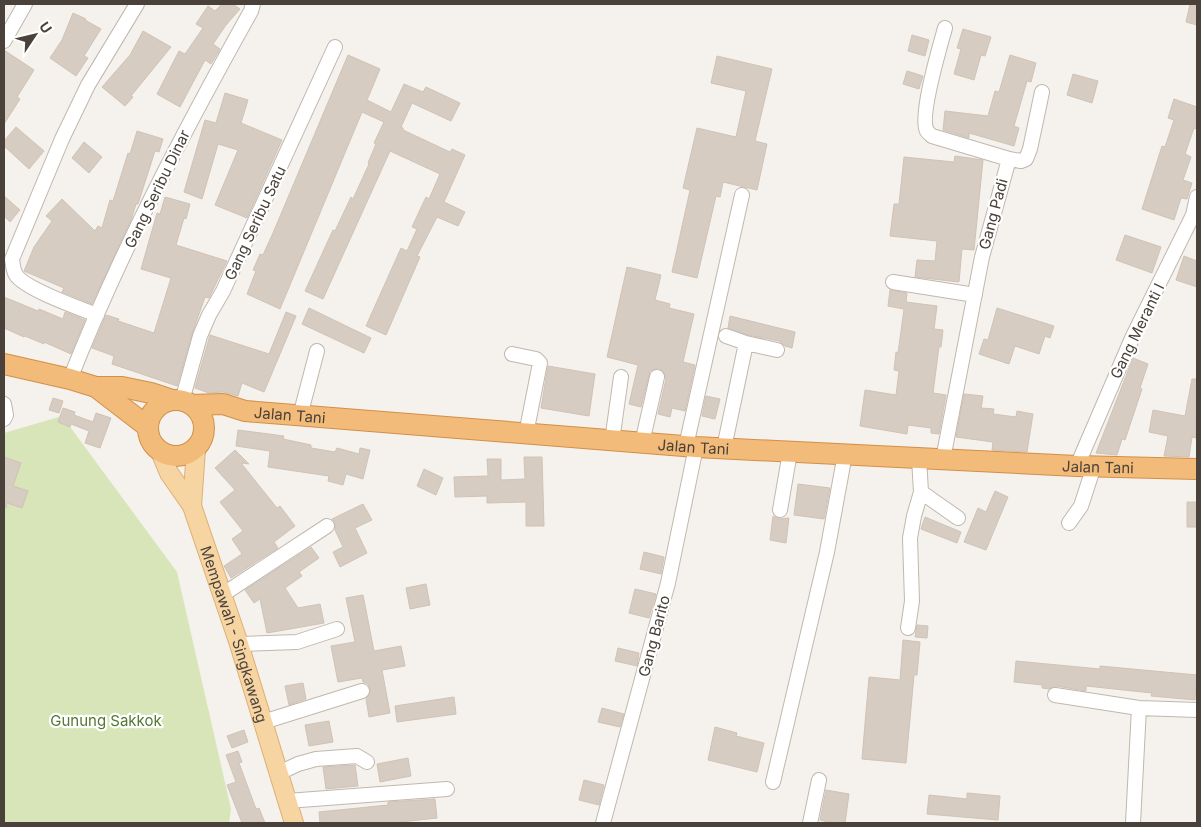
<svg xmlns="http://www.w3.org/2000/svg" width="1201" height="827" font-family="Inter,sans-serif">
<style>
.green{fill:#d7e5b9}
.building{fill:#d6ccc2;stroke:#d0c3b6}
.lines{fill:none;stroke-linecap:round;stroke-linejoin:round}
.minor-casing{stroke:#c0b8af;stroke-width:16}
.major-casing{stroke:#dcb073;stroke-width:20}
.highway-casing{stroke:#d28f49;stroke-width:22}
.minor{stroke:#fff;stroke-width:14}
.major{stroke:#f7d5a3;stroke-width:18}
.highway{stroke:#f3bb79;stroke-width:20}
.labels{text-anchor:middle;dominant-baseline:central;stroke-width:4.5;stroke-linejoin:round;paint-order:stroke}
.street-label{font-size:15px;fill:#49413a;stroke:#fff}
.park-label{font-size:15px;fill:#547731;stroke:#fff}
</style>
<rect width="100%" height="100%" fill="#f5f1ec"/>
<path class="green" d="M62 416 177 572 231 809 229 823H4V433Z"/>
<path class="building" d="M222 4H233L240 9 226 25 213 44 220 49 211 64 205 60 180 107 157 94 179 51 185 54 203 28 196 24 208 6 215 11Z
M1190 4H1197V25L1186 22Z
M73 13 86 19 85 20 101 29 84 56 88 58 76 76 50 58 62 40Z
M963 29 991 37 985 56 981 55 974 80 954 74 961 49 957 48Z
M143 31 171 47 131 96 133 97 125 106 102 87 130 55Z
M912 35 929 40 925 56 908 51Z
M4 50 34 70 17 97 20 99 4 124Z
M348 55 380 69 367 100 391 112 404 84 423 92 426 87 460 103 451 121 412 103 401 127 403 128V130L450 152 452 149 465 155 444 202 465 212 458 226 437 217 417 256 420 257 386 335 366 326 401 248 407 251 417 229 412 227 426 197 429 199 440 174 390 151 323 299 305 291 333 230 335 231 351 197 353 199 369 164 368 163 376 144 374 143 384 122 362 112 280 309 247 294 256 271 253 270 260 254 263 255 273 233Z
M1010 55 1036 63 1031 82 1027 81 1014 126 1019 128 1014 146 969 133V138L943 130 945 111 988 116 995 91 999 92Z
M717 56 772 69 755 141 767 144 757 190 723 182 720 197 716 196 697 278 672 272 690 190 683 188 697 128 736 137 746 91 711 83Z
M907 71 923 76 919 89 903 84Z
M1073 74 1098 81 1092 103 1067 95Z
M225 93 248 100 241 123 282 140 247 218 215 205 238 150 218 144 202 199 184 192 205 120 216 123Z
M1174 99 1197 107V129L1194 128 1185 154 1191 157 1183 180 1192 183 1187 199 1181 198 1174 220 1142 209 1162 146 1165 147 1174 120 1168 118Z
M16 127 44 151 29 169 4 146V141Z
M137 131 163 139 159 152 155 151 138 204H136L131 220 92 304 62 292 64 288 24 271 34 247 52 221 46 216 62 199 95 231 98 226 102 228 110 200 113 201 128 153 130 154Z
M84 142 102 157 89 173 72 158Z
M955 156 983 160 974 250 962 249 959 282 915 277 917 260 935 261 937 241 890 236 894 204H899L904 157 954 162Z
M4 196 20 210 10 222 4 216Z
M165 197 190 204 186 219 184 218 176 245 227 261 209 298 205 297 192 334 177 386 112 364 114 356 92 348 106 315 119 319 118 321 154 333 171 278 141 269 157 213 160 214Z
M1125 235 1161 247 1152 273 1116 260Z
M1184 256 1197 261V287L1176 280Z
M627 267 661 275 655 300 670 304 669 308 694 314 683 362 695 365 685 411 672 408 670 417 658 414 666 379 663 371 658 368 650 371 641 407 629 404 638 365 607 357Z
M890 290 907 293 906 302 937 306 934 329 943 330 941 347H939L933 393 946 395 939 434 931 433V428L908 425 907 434 860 426 865 390 896 395 899 371 894 370 896 352 898 353 904 309 888 306Z
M4 297 38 311 39 309 63 319 65 312 85 320 71 354 44 342V344L25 336 24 337 4 328Z
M309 308 371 338 364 353 302 324Z
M997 308 1054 326 1050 338 1045 336 1039 354 1015 346 1009 364 979 354 984 339 988 340Z
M286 312 296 316 264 392 242 383 238 396 223 392 209 393 195 388 210 335 269 354Z
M730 316 795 332 792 348 785 346 779 341 748 335 728 328Z
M1133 358 1148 364 1140 388 1142 389 1125 440 1122 439 1117 455 1096 453Z
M548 366 595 374 589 416 541 408Z
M1192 379H1197L1196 438 1192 437 1189 457 1164 456 1168 436 1149 432 1153 410 1185 416Z
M964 394 983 396 981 408 994 409 993 414 1016 417 1017 411 1033 414 1027 452 992 450 993 442 956 437Z
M706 396 720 399 715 419 702 416Z
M53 398 63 401 59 413 49 410Z
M63 408 75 412 74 415 93 422 96 413 111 418 100 448 85 443 89 431 71 424 70 427 58 422Z
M238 430 284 436 283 439 311 445V448L335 452 337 448 359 454 360 448 370 450 363 479 346 474 343 485 328 481 329 476 268 467 270 451 236 446Z
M235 450 249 464 241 463 277 508 280 506 295 526 274 542 278 548 231 578 224 566 242 554 232 539 243 531 220 502 235 490 215 468Z
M4 457 21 463 13 486 28 491 22 508 7 503 6 508 4 507Z
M524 457H542L544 526H526V502L487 503V496L455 497 454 477 488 476 487 459H501V480L525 479Z
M424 469 443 478 436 495 417 486Z
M798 484 830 488 824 519 794 515Z
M995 491 1008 497 986 550 964 542 978 508 986 512Z
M1187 502H1197V527H1187Z
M363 504 372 520 355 528 367 553 340 567 333 552 343 547 335 530V522L332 519Z
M773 516 779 519 789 518 786 543 770 540Z
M925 517 961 532 957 543 921 529Z
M311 547 319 558 299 572 302 576 285 588 298 608 320 604 324 623 267 633 260 599 254 603 245 590Z
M644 552 664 557 661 574 640 569Z
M426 584 430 605 410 609 406 588Z
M635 589 656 594 649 618 629 613Z
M363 595 374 651 401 646 405 666 382 670 390 713 369 717 366 699 370 693V688L368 684 363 682 362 678 338 682 331 646 355 642 346 598Z
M917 625 928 626 927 638 915 637Z
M903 640 920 642 917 675H914L906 763 862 759 869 677 900 680Z
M618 648 639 653 637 666 615 661Z
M1016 661 1100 669V666L1197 675 1195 700 1151 696 1152 693 1086 686V691L1056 686 1049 689 1042 688V685L1014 682Z
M303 683 306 699 289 705 285 686Z
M454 697 456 714 397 722 395 706Z
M602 708 624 714 620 727 598 722Z
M329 721 333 742 309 746 305 725Z
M715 727 737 733 736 736 764 743 757 772 708 760Z
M244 730 248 742 232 748 227 736Z
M238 751 242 762 239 763 256 809 259 808 265 823H242L227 785 236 782 226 755Z
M408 758 411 776 380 782 377 764Z
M355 765 358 786 326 789 323 767Z
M584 780 604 785 599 805 579 800Z
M826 790 849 794 845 823H832L820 820Z
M967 793 1000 796 998 820 927 814 929 795 967 799Z
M435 799 437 818 392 823H320L319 812 388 805V802Z"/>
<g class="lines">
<g class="minor-casing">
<path id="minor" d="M4 41 25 4
M1009 159 1021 161 1026 159 1030 149 1042 92
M893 282 975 295
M97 315C79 308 25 289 16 275 13 270 13 265 12 259L62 139 88 85 137 4
M726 336 746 343
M512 354 536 359 540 363 526 434
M70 379C120 252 184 131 251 11L253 4
M182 401 200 336 209 315 223 291 335 47
M4 404 6 415 4 419
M300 416 317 351
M612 441 621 377
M642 443 657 377
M686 446 742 195
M724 448 746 343 777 350
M919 458 921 492 958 518
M943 459 982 257 1009 159 932 136C930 134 928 133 927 131 919 117 940 46 945 28
M1077 466 1133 336 1193 215 1197 197
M780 510 790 452
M1069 523 1081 506 1094 466
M222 595 327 526
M908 628 912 601 910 538 914 516 921 492
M239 644 297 642 337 629
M1055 695 1139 708
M263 722 362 691
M279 773 298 764 316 759 357 756 367 762
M773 782 827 552 845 454
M287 801 447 789
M603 823 668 583 696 447
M810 823 819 780
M1133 823 1139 708 1197 710"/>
</g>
<g class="major-casing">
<g id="major">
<path id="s1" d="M160 451 169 473 192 506 239 644 294 823"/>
<path d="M192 506 196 449"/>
</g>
</g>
<g class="highway-casing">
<g id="highway">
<path d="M4 364 70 379 96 387H122L151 393 172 400"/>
<path d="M96 387 148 427"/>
<circle cx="176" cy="428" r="28"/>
<path id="s2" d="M192 405 223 404 245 411 696 447 1077 466 1197 469"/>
</g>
</g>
<use href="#minor" class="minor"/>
<use href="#major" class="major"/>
<use href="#highway" class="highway"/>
</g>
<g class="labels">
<g class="street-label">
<text transform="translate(157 189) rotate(-64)">Gang Seribu Dinar</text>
<text transform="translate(993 214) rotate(-75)">Gang Padi</text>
<text transform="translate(255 223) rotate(-65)">Gang Seribu Satu</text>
<text transform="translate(1137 331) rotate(-64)">Gang Meranti I</text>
<text stroke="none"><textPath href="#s2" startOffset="99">Jalan Tani</textPath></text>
<text stroke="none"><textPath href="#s2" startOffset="504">Jalan Tani</textPath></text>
<text stroke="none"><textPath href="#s2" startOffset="909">Jalan Tani</textPath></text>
<text stroke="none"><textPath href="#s1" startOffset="199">Mempawah - Singkawang</textPath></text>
<text transform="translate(654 636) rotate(-75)">Gang Barito</text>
</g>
<g class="park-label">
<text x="106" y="720">Gunung Sakkok</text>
</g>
</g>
<rect width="1201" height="827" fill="none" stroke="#49413a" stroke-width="10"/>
<g transform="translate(35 35) rotate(55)" stroke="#ffffff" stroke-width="4" paint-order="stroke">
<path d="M0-4L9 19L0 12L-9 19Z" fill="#49413a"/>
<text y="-8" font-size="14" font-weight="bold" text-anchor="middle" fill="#49413a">U</text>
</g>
</svg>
